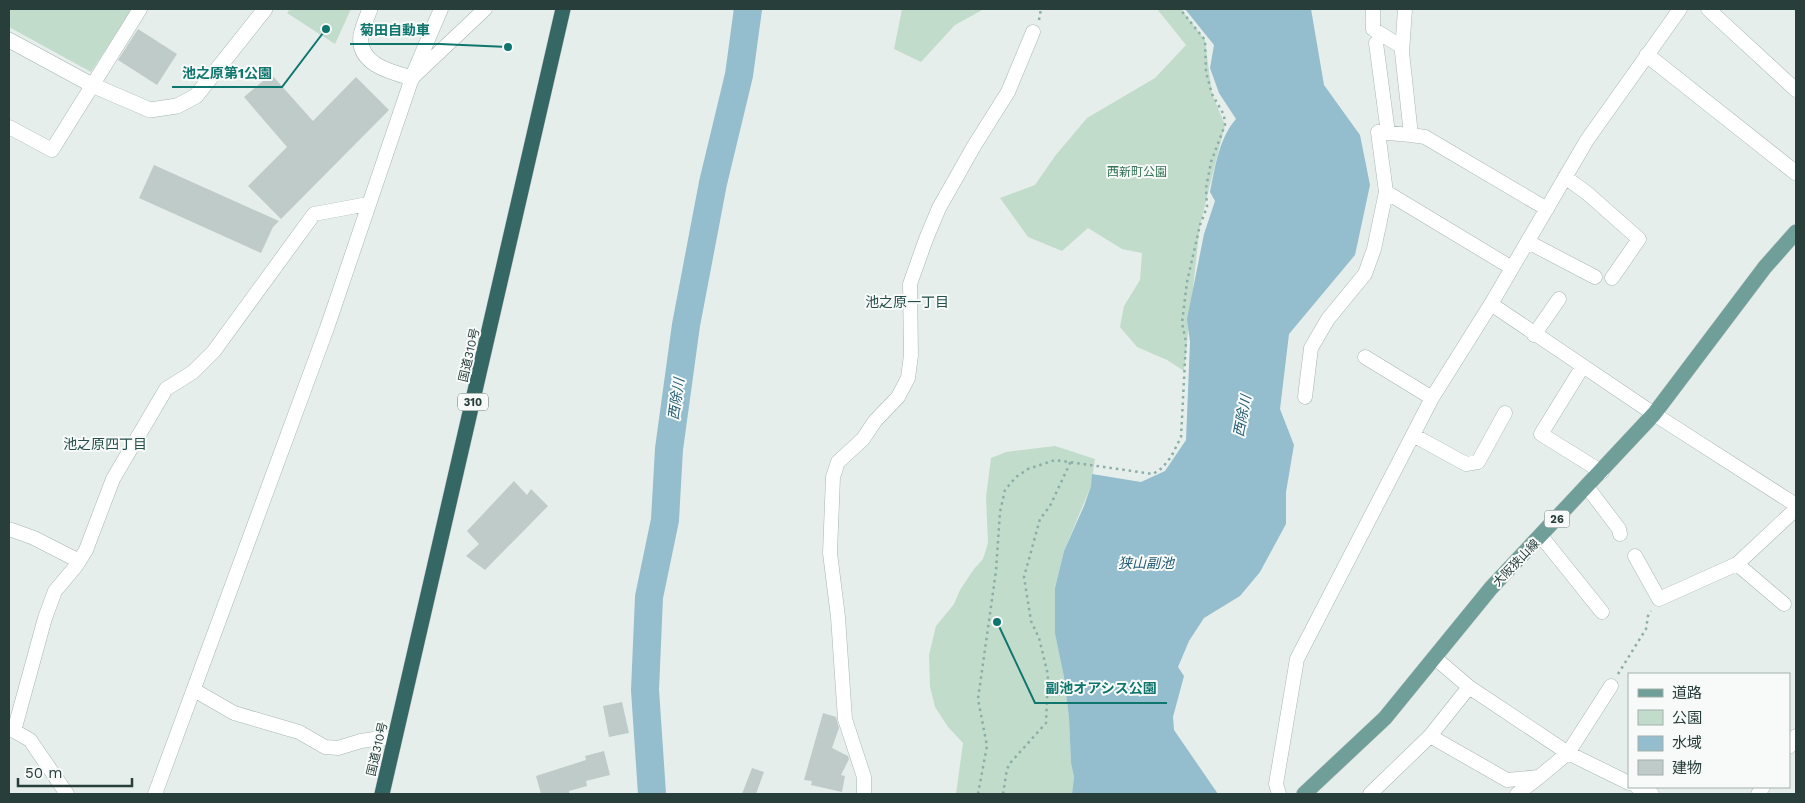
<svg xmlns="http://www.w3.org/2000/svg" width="1805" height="803" font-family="'Work Sans','Noto Sans JP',sans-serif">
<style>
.green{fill:#c2dccc}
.water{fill:#94bdcd}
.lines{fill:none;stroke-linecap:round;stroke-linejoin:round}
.river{stroke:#94bdcd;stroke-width:28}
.building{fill:#bfcbc8}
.street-casing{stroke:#a9b6b3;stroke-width:15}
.secondary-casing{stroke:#a3b5b1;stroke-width:16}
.primary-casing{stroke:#c3c9c8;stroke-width:16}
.highway-casing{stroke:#c3c9c8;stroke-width:16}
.path{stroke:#8aaea7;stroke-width:2.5;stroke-dasharray:2.5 4;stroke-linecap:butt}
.street{stroke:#fff;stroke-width:14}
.secondary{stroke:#fff;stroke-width:15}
.primary{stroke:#6f9f98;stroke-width:15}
.highway{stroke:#356864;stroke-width:15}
.labels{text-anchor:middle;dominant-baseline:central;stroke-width:4;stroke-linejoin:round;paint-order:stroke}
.shield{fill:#f7faf9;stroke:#657674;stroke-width:1}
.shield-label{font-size:11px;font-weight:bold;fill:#273e3b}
.park-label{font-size:12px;fill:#347253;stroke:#f7faf9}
.street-label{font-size:12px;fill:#273e3b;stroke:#f7faf9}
.neighbourhood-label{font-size:14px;fill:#244f4a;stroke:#f7faf9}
.water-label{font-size:14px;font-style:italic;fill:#265f75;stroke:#f7faf9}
.leader{fill:none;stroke:#0f766e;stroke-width:2}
.callout-dot{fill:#0f766e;stroke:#f7faf9;stroke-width:2}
.callout-label{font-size:14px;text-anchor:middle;font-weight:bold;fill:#0f766e;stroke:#f7faf9;stroke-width:4;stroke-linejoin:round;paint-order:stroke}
</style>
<rect width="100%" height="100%" fill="#e6eeeb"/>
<path class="green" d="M9 9H132L91 72 9 27Z
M290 9H351L335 44 287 13Z
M902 9H984L955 25 921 62 894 49Z
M1157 9H1181L1205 40 1212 94 1225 125 1200 225 1184 371 1167 360 1137 347 1120 327 1124 306 1140 280 1142 253 1122 249 1088 228 1062 251 1028 237 1000 198 1035 185 1055 156 1087 118 1155 78 1186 45Z
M1055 446 1095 459 1091 486 1064 551 1055 588 1060 656 1064 677 1069 718 1071 763 1074 777 1072 794H956L963 743 948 727 935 707 930 687 929 655 936 626 954 604 960 590 974 569 983 559 988 543 986 497 991 458 1006 452Z"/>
<path class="water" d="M1185 9H1311L1324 85 1360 135 1370 185 1355 255 1289 334 1280 409 1294 445 1286 492V524L1260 572 1240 596 1204 618 1189 641 1178 667 1184 676 1173 717 1174 730 1218 794H1072L1074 777 1071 763 1069 718 1064 677 1055 633V588L1064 551 1084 506 1091 486 1092 474 1141 482 1165 471 1186 440 1190 342 1187 319 1204 234 1215 201 1210 192C1215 168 1219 138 1236 119L1219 93 1210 68 1214 45Z"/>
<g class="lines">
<path class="river" d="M652 794 645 690 649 597 665 520 669 449 686 325 713 183 739 75 748 9"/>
</g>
<path class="building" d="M138 29 177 54 157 85 118 60Z
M271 74 313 121 356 77 389 110 281 219 248 186 287 147 244 97Z
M154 165 279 221 273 227 261 253 139 198Z
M514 481 527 495 531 489 548 506 485 570 466 556 479 544 467 531Z
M622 702 629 733 609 737 603 706Z
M823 713 836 717 839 728 832 748 848 756 849 759 841 775 845 776 842 792 811 785 812 781 804 780Z
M604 751 610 775 586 781 587 786 569 791V794H541L536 776 586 760 585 756Z
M752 768 764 772 756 794H742Z"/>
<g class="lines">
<g class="street-casing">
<path id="street" d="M1373 9V29L1402 47
M1405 9 1402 52 1411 135 1425 137 1547 209
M1708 9 1796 90
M1376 43 1388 133
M414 72 441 9
M9 127 52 150 140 9
M1565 177 1587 193 1639 239 1612 278
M1386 192 1512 268
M1528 242 1595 277
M1491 304 1654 414 1796 505
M1534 335 1559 299
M1365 357 1432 398
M1583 366 1541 434 1602 472
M1305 397 1311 348 1328 319 1365 274 1374 249 1386 192 1378 132 1411 135
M1413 435 1466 464 1478 462 1505 413
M1588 488 1619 529 1620 534
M9 529 34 538 79 561
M1541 536 1602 612
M1635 556 1659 599 1737 564 1796 509
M1737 564 1784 604
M1434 657 1469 687 1568 753 1629 783
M194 690 234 713 299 732 325 747 338 748 361 741 381 738 394 739
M9 728 30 740 67 794
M14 731 45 618 55 591 76 566 86 550 113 479 166 389 193 372 214 351 314 214 368 204
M1430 736 1469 687
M1789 747 1796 736
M1637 787 1652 794
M155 794 327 328 412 78 485 9
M864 794V777L845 719 838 617 830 553 833 477 838 462 863 439 875 421 898 397 908 378 911 355 910 284 926 239 939 208 974 146 1008 92 1033 32
M1279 794 1276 784 1297 659 1432 398 1491 304 1587 140 1680 9
M1370 794 1430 736 1507 780 1539 777 1568 753 1611 686
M1517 794 1538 778
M1758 794 1763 787"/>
</g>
<g class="secondary-casing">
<path id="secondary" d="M370 9C367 17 363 26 361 35 357 64 390 72 412 78
M9 40 92 85 150 110 177 106 196 96 265 9
M1647 55 1796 173"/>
</g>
<g class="primary-casing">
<path id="primary" d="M1304 794 1385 718 1491 588 1654 414 1765 267 1796 232"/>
</g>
<g class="highway-casing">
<path id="highway" d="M382 794 563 9"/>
</g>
<path class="path" d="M1039 20 1041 9
M1618 674 1646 629 1648 616 1651 611
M978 794 987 746 978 699 996 571 1000 512 1005 490 1016 477 1028 469 1055 460 1153 474 1162 468 1171 457 1181 437 1186 342 1182 323 1187 282 1200 225 1207 207 1206 188 1211 162 1225 125 1224 115 1212 94 1206 72 1205 40 1180 9
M1003 794 1007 769 1011 762 1046 723 1048 675 1039 638 1031 621 1024 577 1040 519 1050 506 1071 461"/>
<use href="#street" class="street"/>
<use href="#secondary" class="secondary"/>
<use href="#primary" class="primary"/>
<use href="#highway" class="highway"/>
</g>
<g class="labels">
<g class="shield">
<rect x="458" y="393.5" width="30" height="17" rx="4"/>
<rect x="1544.5" y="510.5" width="25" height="17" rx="4"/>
</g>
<g class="shield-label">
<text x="473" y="402">310</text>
<text x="1557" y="519">26</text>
</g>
<g class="park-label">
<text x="1137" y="172">西新町公園</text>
</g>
<g class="street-label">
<text transform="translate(469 355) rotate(-77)">国道310号</text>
<text transform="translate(1516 563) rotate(-46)">大阪狭山線</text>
<text transform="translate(377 749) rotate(-77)">国道310号</text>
</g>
<g class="neighbourhood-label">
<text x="907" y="302">池之原一丁目</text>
<text x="105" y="444">池之原四丁目</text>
</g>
<g class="water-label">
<text transform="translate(676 399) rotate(-82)">西除川</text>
<text transform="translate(1242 416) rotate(-79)">西除川</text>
<text x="1146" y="563">狭山副池</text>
</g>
</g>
<path class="leader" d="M508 47L440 44H350M326 29L282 87H172M997 622L1035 703H1167"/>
<g class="callout-dot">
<circle cx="508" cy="47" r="5"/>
<circle cx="326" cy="29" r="5"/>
<circle cx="997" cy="622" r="5"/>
</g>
<g class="callout-label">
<text x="395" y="35">菊田自動車</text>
<text x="227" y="78">池之原第1公園</text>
<text x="1101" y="693">副池オアシス公園</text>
</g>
<rect width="1805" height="803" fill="none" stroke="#273e3b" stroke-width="20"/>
<rect x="1628" y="673" width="162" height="115" fill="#f7faf9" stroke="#a4afad"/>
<rect x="1638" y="689" width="25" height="8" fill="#6f9f98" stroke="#a4afad"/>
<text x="1672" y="698" font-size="15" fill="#273e3b">道路</text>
<rect x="1638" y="710" width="25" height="15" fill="#c2dccc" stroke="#a4afad"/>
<text x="1672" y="723" font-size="15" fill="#273e3b">公園</text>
<rect x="1638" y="736" width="25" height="15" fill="#94bdcd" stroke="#a4afad"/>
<text x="1672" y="748" font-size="15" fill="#273e3b">水域</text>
<rect x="1638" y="760" width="25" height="15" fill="#bfcbc8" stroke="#a4afad"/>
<text x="1672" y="773" font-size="15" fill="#273e3b">建物</text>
<path d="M18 778v8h114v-8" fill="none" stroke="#273e3b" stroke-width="2.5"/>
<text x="25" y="778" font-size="15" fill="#273e3b" stroke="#f7faf9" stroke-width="4" paint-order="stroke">50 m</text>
</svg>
